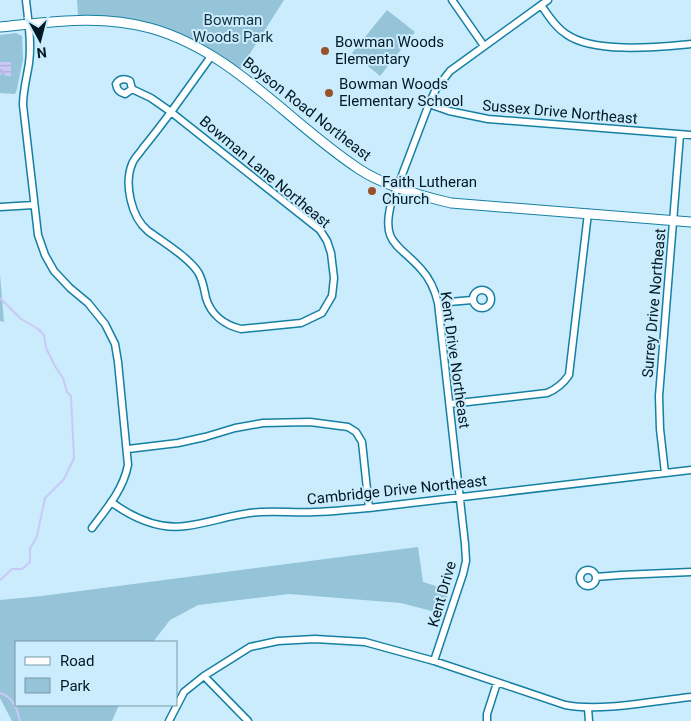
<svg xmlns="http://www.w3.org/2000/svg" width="691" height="721" font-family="Roboto,sans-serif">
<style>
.park{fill:#95c3d7}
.water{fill:url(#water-rules)}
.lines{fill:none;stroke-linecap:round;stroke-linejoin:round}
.stream{stroke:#cac8f6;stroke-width:2}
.street-casing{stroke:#1580a3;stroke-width:9}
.secondary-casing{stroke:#1580a3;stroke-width:11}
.street{stroke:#fff;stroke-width:6}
.secondary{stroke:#fff;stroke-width:9}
.poi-dot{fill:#99512b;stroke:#caecfc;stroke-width:2}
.labels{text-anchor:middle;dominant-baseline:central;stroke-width:4;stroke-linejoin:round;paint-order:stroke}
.park-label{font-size:15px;fill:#12323f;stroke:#caecfc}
.poi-label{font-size:15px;fill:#001924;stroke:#caecfc;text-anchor:start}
.street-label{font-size:15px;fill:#001924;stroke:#caecfc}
</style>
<defs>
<pattern id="water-rules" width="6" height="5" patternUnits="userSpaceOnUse" patternTransform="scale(1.25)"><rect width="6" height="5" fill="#cac8f6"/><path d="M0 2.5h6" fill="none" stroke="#acabd3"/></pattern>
</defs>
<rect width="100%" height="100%" fill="#caecfc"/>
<path class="park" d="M77 0H284L240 69C195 32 137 15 78 15Z
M387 10 415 32 380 76 352 53Z
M16 33 22 36 23 59 17 89 15 94 0 93V35Z
M0 274 4 322 0 321Z
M418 547 423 582 449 590 443 614 401 603 289 594 198 605 170 620 153 642H16V705H119L112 721H12L0 698V600L42 596Z"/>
<path class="water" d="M0 62H11V76H5L4 73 0 75V71L3 70 0 69Z"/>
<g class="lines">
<path class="stream" d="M0 298 21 319 38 329 44 335 46 348 56 368 63 378 67 392 71 396 74 458 64 479 45 498 37 536 30 549V562L22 569H12L0 580
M0 693C13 697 17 708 20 721"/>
<g class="street-casing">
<path id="street" d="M26 0C28 20 32 42 29 63 27 77 23 90 23 105L38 235 45 255 54 271 70 288 88 303 105 324 115 344 118 362 128 465C123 490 107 508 92 528
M452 0 484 46
M541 5C548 15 555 27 566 34 594 54 658 47 691 44
M132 89 130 81C124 78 119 79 116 84 117 90 119 92 125 94L132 89 151 98 171 112C162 124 153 136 143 148 140 153 134 158 132 164 124 184 131 217 148 231 163 242 188 257 198 272 203 280 204 289 206 298 211 315 225 325 241 329L301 323 322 313 332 296 334 278 331 253 327 241 320 230 171 112 212 55
M429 104 449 111 488 119 691 135
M0 207 34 205
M473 299a9 9 0 1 1 18 0a9 9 0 1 1-18 0Z
M438 303 472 300
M450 404 547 393C557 389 563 384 569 375L588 213
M128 449 178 443 205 437 235 428 263 423 310 422 348 427 356 432 362 442 369 508
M665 473 660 429 659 396 680 135
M111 502C133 518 158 530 186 526 211 523 235 513 261 512 279 511 297 513 315 512 333 512 351 509 369 508L691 470
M580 578a8 8 0 1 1 16 0a8 8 0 1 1-16 0Z
M596 577 621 575 691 572
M434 661 463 574 466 561 465 544 438 303C435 290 431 280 421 269 399 244 381 244 391 204L429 104 436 89 450 71 548 0
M204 676 248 721
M588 708 589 721
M169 721 184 692 204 676 250 647 278 641 315 639 365 642 434 661 565 705C602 712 653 701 691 697
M487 721V714L497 683"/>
</g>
<g class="secondary-casing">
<path id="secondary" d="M0 27C51 22 100 14 150 28 233 51 289 123 359 169 384 186 421 196 451 203L691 222"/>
</g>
<use href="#street" class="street"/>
<use href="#secondary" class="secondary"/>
</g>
<g class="poi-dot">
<circle cx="325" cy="51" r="5"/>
<circle cx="329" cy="93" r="5"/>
<circle cx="372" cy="191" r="5"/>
</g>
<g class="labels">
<g class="park-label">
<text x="233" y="20">Bowman<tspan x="233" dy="17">Woods Park</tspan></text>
</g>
<g class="poi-label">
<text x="335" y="42">Bowman Woods<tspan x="335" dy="17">Elementary</tspan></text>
<text x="339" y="84">Bowman Woods<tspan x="339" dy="17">Elementary School</tspan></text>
<text x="382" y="182">Faith Lutheran<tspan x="382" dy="17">Church</tspan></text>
</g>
<g class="street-label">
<text transform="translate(307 109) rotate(38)">Boyson Road Northeast</text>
<text transform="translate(560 112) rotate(5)">Sussex Drive Northeast</text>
<text transform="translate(265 172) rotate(40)">Bowman Lane Northeast</text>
<text transform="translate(654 303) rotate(-85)">Surrey Drive Northeast</text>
<text transform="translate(455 360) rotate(82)">Kent Drive Northeast</text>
<text transform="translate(397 490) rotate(-6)">Cambridge Drive Northeast</text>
<text transform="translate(442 594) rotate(-74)">Kent Drive</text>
</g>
</g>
<rect x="15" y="641" width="162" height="65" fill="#caecfc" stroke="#7998a6"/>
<rect x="25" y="657" width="25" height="8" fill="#ffffff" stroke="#7998a6"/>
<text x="60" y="666" font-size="15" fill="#001924">Road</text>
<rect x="25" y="678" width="25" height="15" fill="#95c3d7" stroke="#7998a6"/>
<text x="60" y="691" font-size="15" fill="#001924">Park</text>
<g transform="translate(40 40) rotate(173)" stroke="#caecfc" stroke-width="4" paint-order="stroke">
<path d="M0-4L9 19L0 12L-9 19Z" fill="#001924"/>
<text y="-8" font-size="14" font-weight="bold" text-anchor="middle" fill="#001924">N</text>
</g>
</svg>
